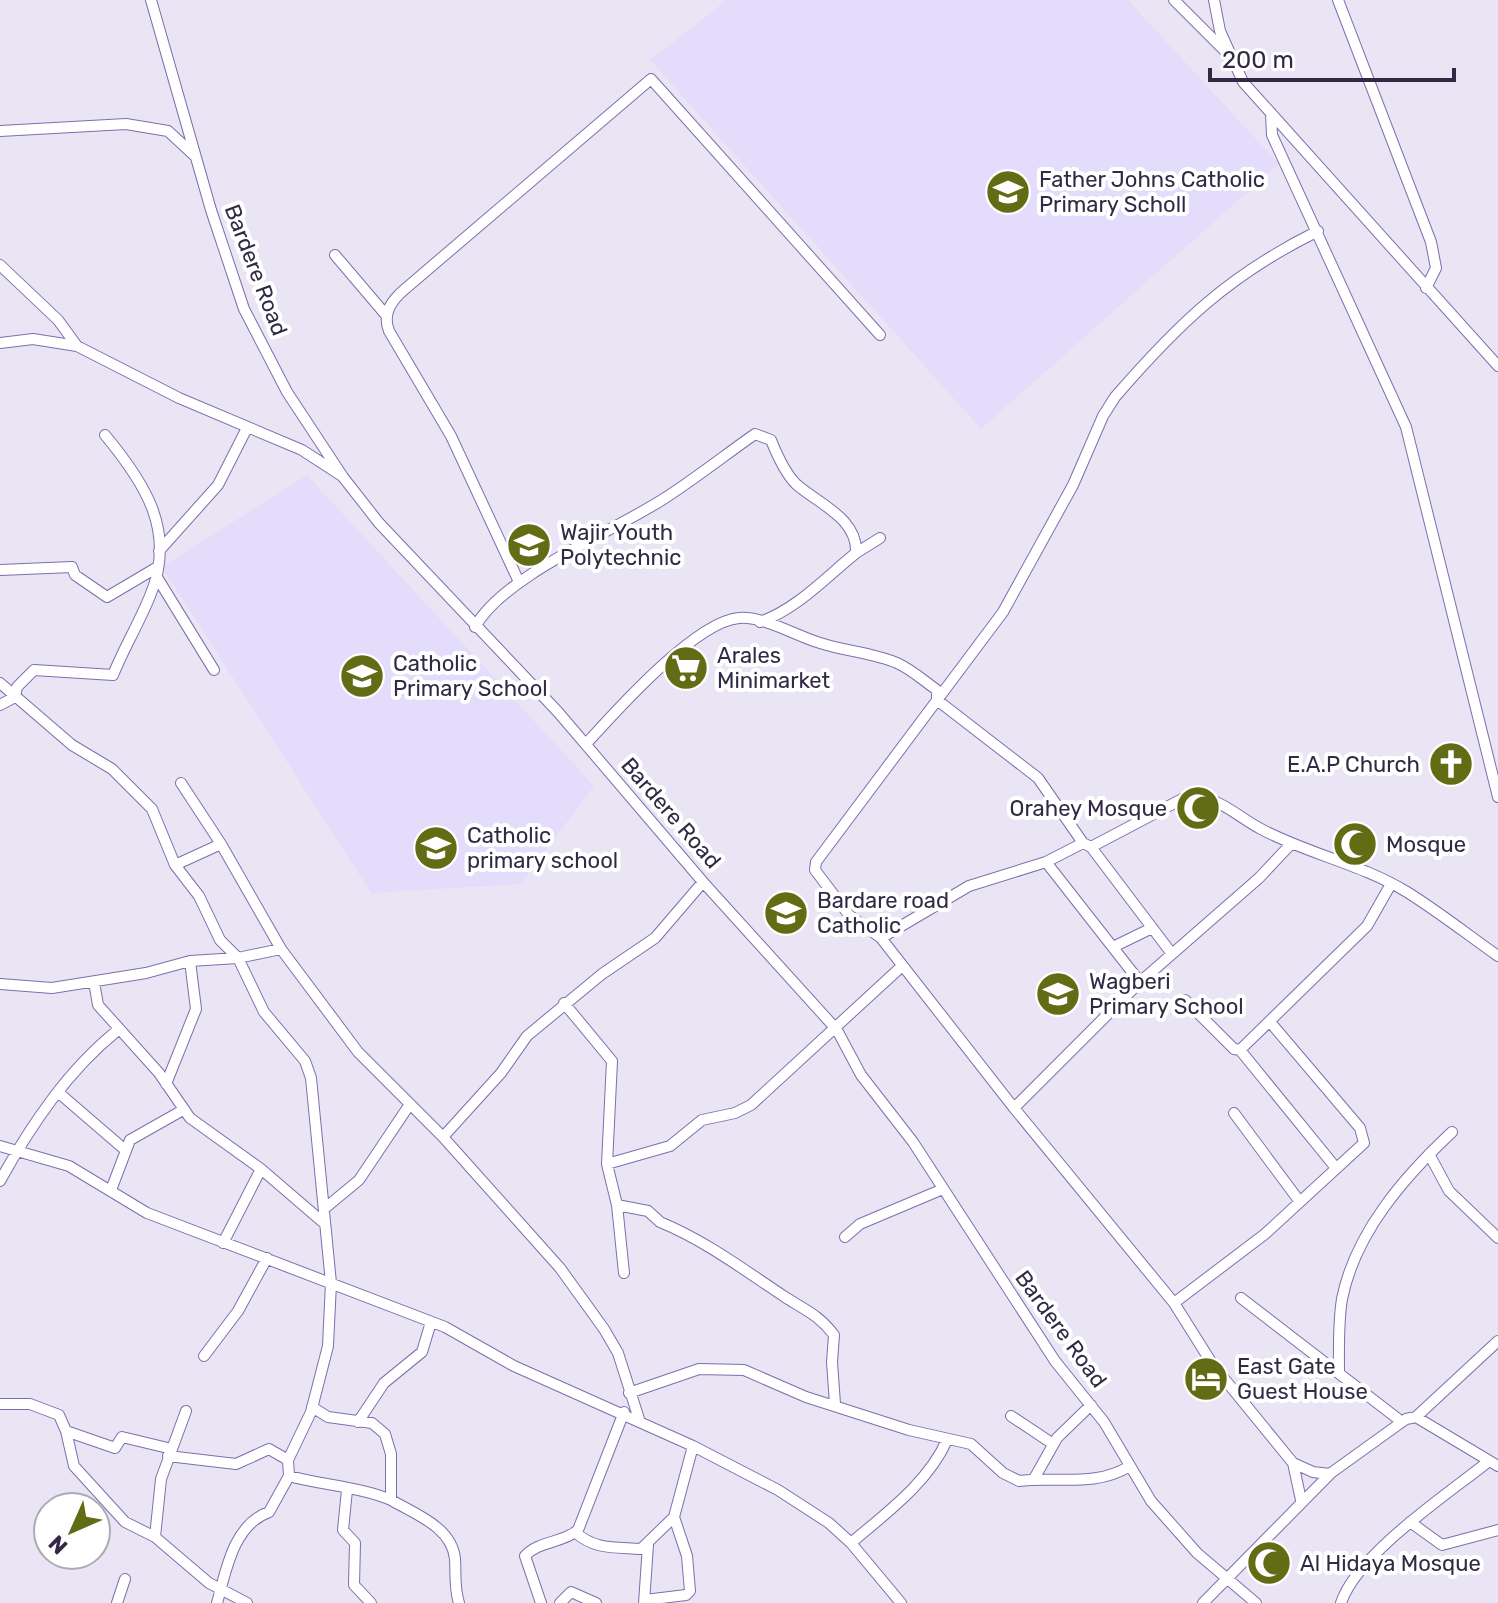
<svg xmlns="http://www.w3.org/2000/svg" width="1498" height="1603" font-family="Rubik,sans-serif">
<style>
.built{fill:#e3dcfb}
.lines{fill:none;stroke-linecap:round;stroke-linejoin:round}
.minor-casing{stroke:#806dad;stroke-width:12}
.minor{stroke:#fff;stroke-width:10}
.labels{text-anchor:middle;dominant-baseline:central;stroke-width:8;stroke-linejoin:round;paint-order:stroke}
.poi-label{font-size:22px;fill:#322a45;stroke:#fff;text-anchor:start}
.street-label{font-size:22px;fill:#322a45;stroke:#fff}
</style>
<rect width="100%" height="100%" fill="#e9e5f4"/>
<path class="built" d="M727 0H1128L1279 164 981 429 650 60Z
M307 475 594 786 520 884 371 893 162 567Z"/>
<g class="lines">
<g class="minor-casing">
<path id="minor" d="M151 0 211 210 244 309 287 392 343 477 379 523 558 712 703 882 837 1030 861 1075 913 1142 1055 1361 1104 1422 1151 1501 1197 1553 1256 1603
M1174 0 1226 52
M1214 0 1220 31 1243 82 1498 366
M1338 0 1431 242 1436 268 1426 288
M1271 114 1272 135 1406 427 1498 797
M0 131 126 124 168 131 195 156
M335 255 386 315
M0 265 58 320 77 346 179 398 302 450 342 476
M0 343 33 339 77 346
M159 551 218 485 247 428
M856 553 880 538
M0 570 72 567 75 575 107 597 156 568
M155 574 214 670
M519 582 451 436 389 331C382 313 392 300 405 289L651 79 880 335
M475 627C504 575 613 532 665 498 696 478 725 455 755 434L771 440C777 455 785 473 796 484 817 503 858 518 856 553 826 577 797 609 760 622
M0 683 72 745 112 769 152 809 175 865 199 896 220 940 238 958 264 1012 305 1061 311 1078 331 1283 328 1346 311 1412 288 1460 289 1476 269 1512C233 1525 226 1571 217 1603
M937 700 1038 778 1083 843 1091 847 1172 954
M0 705 15 697 17 687 34 670 113 675C124 648 139 623 150 596 177 532 145 483 105 435
M586 744C615 712 696 621 739 618 764 616 796 636 820 643 844 651 874 653 897 663 911 669 924 681 937 690V700
M181 783 221 844 281 949 358 1052 443 1137 560 1268 604 1329 618 1353 639 1419
M1091 847 1184 798C1213 791 1236 816 1261 829 1308 854 1361 864 1407 892 1439 912 1468 935 1498 956
M1046 862 1140 982
M175 865 221 844
M881 938 969 886 1046 862 1083 843
M1113 947 1152 928
M94 982 98 1005 159 1073 190 1118 261 1169 325 1224
M0 984 52 988 146 973 190 961 238 958 281 949
M1185 1000 1234 1049 1240 1050 1336 1168
M564 1003 612 1061 607 1164 617 1205 624 1273
M1240 1050 1367 926 1391 884
M166 1084 196 1009 190 961
M59 1093 124 1149
M1014 1108 1140 982 1259 878 1291 844
M1234 1113 1300 1202
M443 1137 501 1073 527 1036 602 974 655 938 703 882
M0 1146 69 1166 147 1213 445 1327 514 1366 693 1446 778 1490 829 1523 851 1543 901 1603
M1429 1154 1449 1191 1498 1238
M607 1164 670 1146 702 1120 735 1113 751 1105 901 967
M0 1181C31 1125 68 1070 118 1030
M111 1190 130 1140 183 1110
M617 1205 648 1211 660 1222C706 1241 744 1270 785 1297 805 1310 819 1315 834 1335L832 1362 835 1404
M324 1209 359 1180 410 1104
M845 1237 860 1224 943 1189
M223 1243 261 1169
M1241 1298 1402 1422
M1174 1303 1265 1234 1364 1143 1360 1128 1270 1022
M204 1356 238 1311 267 1258
M1339 1373C1339 1349 1338 1323 1342 1299 1355 1233 1404 1177 1452 1132
M629 1393 699 1369 744 1370 806 1397 909 1430 971 1444 1003 1473 1019 1481C1056 1476 1094 1488 1130 1466
M0 1404H30L59 1415 66 1431 115 1448 122 1437 172 1449
M312 1407 328 1417 372 1423 385 1434 391 1454V1500C415 1514 452 1527 455 1559 456 1575 454 1587 459 1603
M1011 1416 1053 1444
M1416 1417 1498 1466
M358 1422 384 1383 422 1352 431 1322
M66 1431 74 1466 125 1522 155 1537 209 1583 247 1603
M168 1456 236 1464 269 1449 288 1460
M1293 1463 1313 1472 1330 1474
M289 1476C322 1485 360 1487 391 1500
M1035 1477 1057 1438 1091 1405
M347 1490 343 1530 355 1543 354 1585 371 1603
M1301 1500 1293 1463 1213 1365 1174 1303 1014 1108 881 938 849 915 815 870 816 862 1003 612 1073 485 1103 416 1115 397C1179 323 1229 275 1318 231
M1410 1522 1442 1545 1498 1530
M575 1532C594 1550 616 1547 641 1549L674 1517
M155 1537 161 1479 186 1411
M851 1543C886 1513 928 1483 947 1440
M645 1600 686 1595 690 1591 687 1556 674 1517 693 1446
M117 1603 125 1579
M541 1603 525 1556C538 1541 563 1543 578 1530L624 1412
M560 1603 571 1592 596 1603
M644 1603 648 1545
M1203 1603 1331 1473 1406 1419 1416 1417 1498 1341
M1341 1603C1357 1554 1448 1494 1489 1461"/>
</g>
<use href="#minor" class="minor"/>
</g>
<defs>
<g id="school-disc" transform="scale(2.3)"><circle r="9.5" fill="#616c14" stroke="#fff"/><path d="M0-5L7-2L0 1L-7-2ZM-4 1L0 2.5L4 1V4Q0 6-4 4Z" fill="#fff"/></g>
<g id="university-disc" transform="scale(2.3)"><circle r="9.5" fill="#616c14" stroke="#fff"/><path d="M0-5L7-2L0 1L-7-2ZM-4 1L0 2.5L4 1V4Q0 6-4 4Z" fill="#fff"/></g>
<g id="supermarket-disc" transform="scale(2.3)"><circle r="9.5" fill="#616c14" stroke="#fff"/><path d="M-6-5.5h2.5l.6 2H6L4.5 2H-2.5L-4.4-4H-6ZM-1.5 3.2a1.3 1.3 0 1 0 .1 0ZM3 3.2a1.3 1.3 0 1 0 .1 0Z" fill="#fff"/></g>
<g id="church-disc" transform="scale(2.3)"><circle r="9.5" fill="#616c14" stroke="#fff"/><path d="M-1.2-6h2.4v3.5h3.3v2.4h-3.3V6h-2.4V-.1h-3.3v-2.4h3.3Z" fill="#fff"/></g>
<g id="mosque-disc" transform="scale(2.3)"><circle r="9.5" fill="#616c14" stroke="#fff"/><path d="M3.5-4.9A6 6 0 1 0 3.5 4.9A5 5 0 1 1 3.5-4.9Z" fill="#fff"/></g>
<g id="hotel-disc" transform="scale(2.3)"><circle r="9.5" fill="#616c14" stroke="#fff"/><path d="M-6-4.5h1.5V1H6V5H4.5V3h-9V5H-6ZM-4 0a1.8 1.8 0 1 1 3.6 0ZM.5 0V-2.5h3Q6-2.5 6 0Z" fill="#fff"/></g>
</defs>
<g fill-rule="evenodd">
<use href="#school-disc" x="1008" y="192"/>
<use href="#university-disc" x="529" y="545"/>
<use href="#supermarket-disc" x="686" y="668"/>
<use href="#school-disc" x="362" y="676"/>
<use href="#church-disc" x="1451" y="764"/>
<use href="#mosque-disc" x="1198" y="808"/>
<use href="#mosque-disc" x="1355" y="844"/>
<use href="#school-disc" x="436" y="848"/>
<use href="#school-disc" x="786" y="913"/>
<use href="#school-disc" x="1058" y="994"/>
<use href="#hotel-disc" x="1206" y="1379"/>
<use href="#mosque-disc" x="1269" y="1563"/>
</g>
<g class="labels">
<g class="poi-label">
<text x="1039" y="179">Father Johns Catholic<tspan x="1039" dy="25">Primary Scholl</tspan></text>
<text x="560" y="532">Wajir Youth<tspan x="560" dy="25">Polytechnic</tspan></text>
<text x="717" y="655">Arales<tspan x="717" dy="25">Minimarket</tspan></text>
<text x="393" y="663">Catholic<tspan x="393" dy="25">Primary School</tspan></text>
<text x="1420" y="764" text-anchor="end">E.A.P Church</text>
<text x="1167" y="808" text-anchor="end">Orahey Mosque</text>
<text x="467" y="835">Catholic<tspan x="467" dy="25">primary school</tspan></text>
<text x="1386" y="844">Mosque</text>
<text x="817" y="900">Bardare road<tspan x="817" dy="25">Catholic</tspan></text>
<text x="1089" y="981">Wagberi<tspan x="1089" dy="25">Primary School</tspan></text>
<text x="1237" y="1366">East Gate<tspan x="1237" dy="25">Guest House</tspan></text>
<text x="1300" y="1563">Al Hidaya Mosque</text>
</g>
<g class="street-label">
<text transform="translate(256 270) rotate(69)">Bardere Road</text>
<text transform="translate(671 813) rotate(49)">Bardere Road</text>
<text transform="translate(1061 1329) rotate(54)">Bardere Road</text>
</g>
</g>
<g transform="translate(72 1531) rotate(225)"><circle r="38" fill="#ffffff" stroke="#adaab5" stroke-width="2"/>
<path d="M0-6L14 30L0 20L-14 30Z" fill="#616c14"/>
<text y="-12" font-size="22" font-weight="bold" text-anchor="middle" fill="#322a45">N</text>
</g>
<path d="M1210 68v12h244v-12" fill="none" stroke="#322a45" stroke-width="4"/>
<text x="1222" y="68" font-size="24" fill="#322a45" stroke="#ffffff" stroke-width="6" paint-order="stroke">200 m</text>
</svg>
